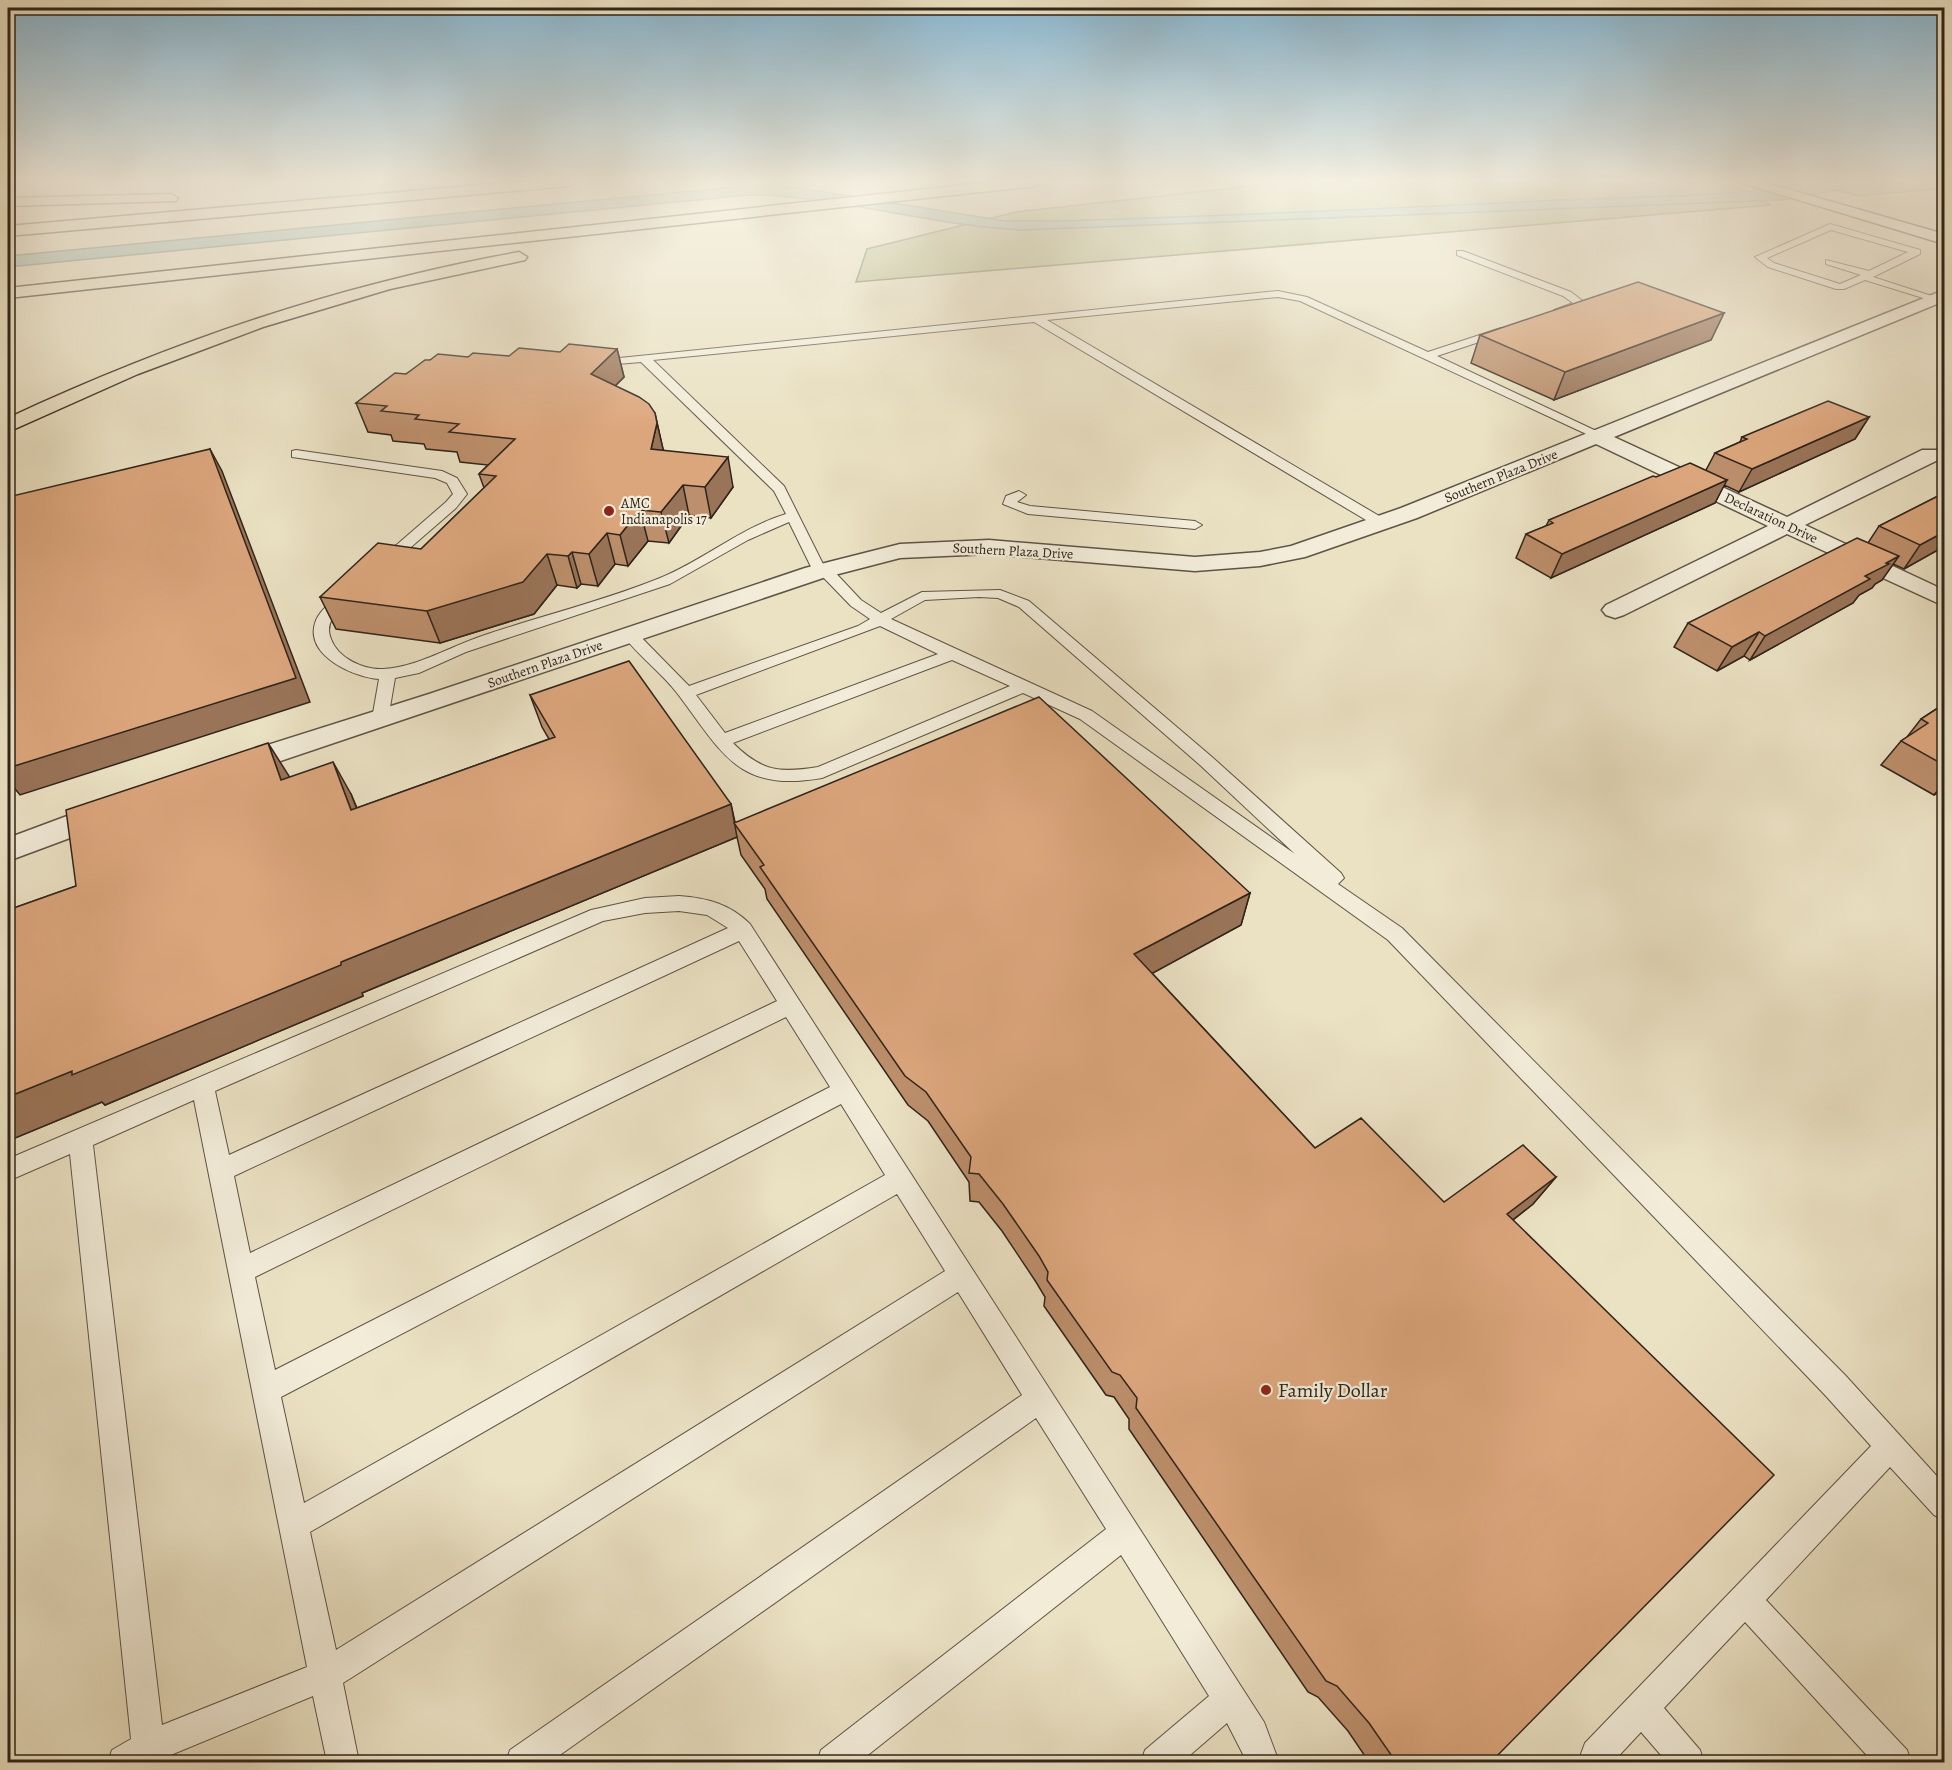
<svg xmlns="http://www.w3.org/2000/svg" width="1952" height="1770" font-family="Alegreya,serif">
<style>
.green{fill:#bdc290;stroke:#767356;stroke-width:1.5}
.water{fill:#98bdb7;stroke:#6e8079;stroke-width:1.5}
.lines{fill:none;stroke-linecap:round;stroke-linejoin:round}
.lane-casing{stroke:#5e5445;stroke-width:2}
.street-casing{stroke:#5e5445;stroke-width:3}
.secondary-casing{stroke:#2f241b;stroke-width:3}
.highway-casing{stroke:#2f241b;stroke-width:3}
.lane{fill:#f2ecd9;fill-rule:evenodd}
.street{fill:#f2ecd9;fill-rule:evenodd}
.secondary{fill:#f2ecd9;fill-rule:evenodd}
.highway{fill:#ebe2c4;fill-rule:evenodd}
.wall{fill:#bd8f6c;stroke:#2f241b;stroke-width:1.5}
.shaded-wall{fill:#9a7458;stroke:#2f241b;stroke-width:1.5}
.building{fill:#dca67d;stroke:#2f241b;stroke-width:1.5}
.poi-dot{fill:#8f2418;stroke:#f2ecd9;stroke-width:2}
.labels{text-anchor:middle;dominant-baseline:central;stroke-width:4.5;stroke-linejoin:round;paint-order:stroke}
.far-street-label{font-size:14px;fill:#2f241b;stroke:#f2ecd9}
.far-poi-label{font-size:14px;fill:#2f241b;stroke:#f2ecd9;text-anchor:start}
.near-poi-label{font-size:20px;fill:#2f241b;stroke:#f2ecd9;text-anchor:start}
</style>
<rect width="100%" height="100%" fill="#ebe2c4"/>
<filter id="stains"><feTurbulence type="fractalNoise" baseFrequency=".00333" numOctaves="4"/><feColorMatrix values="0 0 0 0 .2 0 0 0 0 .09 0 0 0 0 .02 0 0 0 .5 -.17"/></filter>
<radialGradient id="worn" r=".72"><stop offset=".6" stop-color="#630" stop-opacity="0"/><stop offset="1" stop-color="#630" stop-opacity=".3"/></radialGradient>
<path class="green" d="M1288 182H1716L1743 190 1770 205 856 282 867 249 1016 212Z
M1809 182H1944V188L1858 196Z"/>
<path class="water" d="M1811 182H1903L1858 186 1783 200 1022 230C930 226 841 196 748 195L8 267V256L724 188 771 186 800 188 1005 221H1055C1217 216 1378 209 1540 201 1631 196 1721 199 1811 182Z"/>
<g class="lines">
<g class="lane-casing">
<path id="lane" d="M1830 224 1920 250V254L1873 277 1941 299 1936 302 1865 280 1844 289H1836L1768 267 1755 257ZM1831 230 1908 252 1869 271 1826 260V264L1861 275 1840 284 1774 263 1767 258Z
M1457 251H1463L1571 292 1584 302 1581 308 1554 314V310L1573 303 1563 296 1457 255Z
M1278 291 1307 297 1428 352 1501 328H1509V332L1437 356 1607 436 1601 440 1597 439 1300 301 1278 297 1047 320 1386 520V526H1376L1034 322 653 360 784 486 824 566 830 567 861 600 881 613 922 592 1000 590 1029 601 1212 757 1341 873 1344 878 1338 884 1402 928 1845 1375 1944 1484V1520L1934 1515 1890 1467 1766 1600 1907 1750 1911 1762H1873L1745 1622 1664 1708 1700 1750 1704 1762H1667L1641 1732 1613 1762H1578L1585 1743 1871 1446 1825 1395 1388 940 1080 719 1023 693 822 778C737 793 722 752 677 693 661 672 638 656 623 635L626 632H636L689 686 858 626 870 619 851 606 822 576 815 575 789 522 748 540 670 584 466 652 419 673 395 678 388 719 380 724 372 719 379 679C354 677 305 656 315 623 319 610 333 601 343 592H353L355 595 353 598C341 609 323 620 331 639 338 658 363 670 383 669 418 667 449 647 482 636 540 616 604 601 660 578 704 560 740 528 786 514L774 491 641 362 594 366 590 365V361ZM979 597 998 598 1019 607 1200 765 1295 854 1092 711 891 619 925 600ZM880 626 938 654 725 733 696 695ZM952 660 1010 686 818 767C780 773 762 772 733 743Z
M296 450 442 471 457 478 467 494 456 508 388 567H378L376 564 378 561 446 502 453 494 447 483 435 478 292 457V451Z
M1019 491 1026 495 1017 502 1030 506 1195 521 1202 525 1195 529 1028 514 1003 504 1006 496Z
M679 896C707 898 730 904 750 924L1264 1722 1279 1762H1247L1227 1723 1182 1762H1141L1145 1750 1209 1696 1121 1555 859 1762H817L821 1750 1106 1529 1036 1418 550 1762H506L510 1750 1022 1395 958 1292 343 1683 359 1762H327L313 1696 166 1757V1762H108L112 1750 131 1739 70 1154 8 1181V1159L591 910 645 898ZM679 911 707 915 728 928 229 1155 215 1091 603 921 645 913ZM739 941 777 1001 250 1253 234 1176ZM786 1017 830 1087 275 1370 255 1277ZM194 1100 307 1667 162 1725 93 1145ZM841 1104 885 1175 304 1503 281 1397ZM897 1194 945 1271 336 1650 310 1532Z"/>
</g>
<g class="street-casing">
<path id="street" d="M1944 290V301L1614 437 1787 517 1922 450H1938L1941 455 1938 460 1805 525 1944 590V606L1787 534 1624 615 1615 618 1606 615 1602 610 1606 605 1768 526 1596 444 1417 518 1305 557 1260 566 1195 571 989 554 900 558 823 578 242 774 231 777 220 774 216 767 220 760 429 694 805 568 900 544 989 540 1195 557 1260 552 1291 546 1401 508Z
M110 800 121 803 126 811 121 819 8 861V838Z"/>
</g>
<g class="secondary-casing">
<path id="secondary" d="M1739 182H1763L1944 234V244Z"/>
</g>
<g class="highway-casing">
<path id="highway" d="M516 182H576L569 186 8 236V226Z
M993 182H1043L1036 186 8 298V288Z
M171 194 178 198 176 201 8 206V198Z
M519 252 527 257 525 260 390 289 263 327 138 374 8 432V418C174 341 338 285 519 252Z"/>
</g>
<use href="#lane" class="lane"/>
<use href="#street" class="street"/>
<use href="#secondary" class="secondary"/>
<use href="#highway" class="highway"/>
</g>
<path class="wall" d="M1724 313 1711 340 1554 400 1471 363 1480 335Z
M617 349 624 377 615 386 655 413 663 450 733 487 711 518 689 515 669 543 648 541 628 566 615 564 598 586 581 584 577 588 557 585 534 614 440 643 336 629 320 597 421 549 484 488 479 474 488 465 460 462 457 452 426 449 424 444 393 441 391 435 368 432 356 403 430 360 468 357 509 356Z
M1869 417 1855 439 1739 492 1724 485 1715 503 1551 578 1516 558 1526 534 1546 526 1549 520 1656 477 1706 470 1715 453 1740 442 1742 437Z
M1944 493V552L1941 554 1936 551 1904 569 1893 564 1882 580 1875 584 1872 588 1859 595 1853 603 1750 660 1744 656 1717 671 1674 647 1688 623 1868 543 1879 526Z
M530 695 731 804 735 822 1250 893 1241 925 1152 973 1315 1148 1444 1202 1556 1177 1533 1204 1513 1220 1491 1762H1369L1348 1731 1318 1697 1308 1692 1129 1429V1419L1114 1397 1106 1395 1044 1306 1045 1297 1036 1282 1002 1231 979 1202 970 1201 969 1182 928 1121 908 1105 767 899 765 889 741 855 737 837 362 993 363 996 105 1105 102 1102 8 1141V910L76 886 289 777 351 794 357 808 549 739 542 727Z
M1944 704V788L1934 795 1881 765 1901 741 1907 737 1921 719Z"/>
<path class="shaded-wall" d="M1724 313 1711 340 1554 400 1565 372Z
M617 349 624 377 598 403 591 374Z
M1869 417 1855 439 1739 492 1752 469Z
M657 423 664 453 651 449Z
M210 449 222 471 310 702 20 795 8 780V768Z
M728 457 733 487 711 518 705 487Z
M1727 480 1715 503 1551 578 1562 554Z
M683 485 689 515 669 543 661 512Z
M640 510 648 541 628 566 620 535Z
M1944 532V539L1936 551 1904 569 1920 545Z
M607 533 615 564 598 586 589 554Z
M572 552 581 584 577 588 568 556Z
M547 554 557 585 534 614 440 643 427 611Z
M1899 556 1882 580 1875 584 1872 588 1859 595 1853 603 1750 660 1765 636 1886 563Z
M1759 632 1744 656 1717 671 1732 647Z
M268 743 289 776 301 812 281 780Z
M333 762 351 794 370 843 351 810Z
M1944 783V788L1934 795Z
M731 804 737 837 362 993 363 996 105 1105 102 1102 8 1141V1097Z
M1250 893 1241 925 1129 986 1134 954Z
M1556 1177 1533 1204 1486 1241 1507 1214Z"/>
<path class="building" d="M1638 282 1724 313 1565 372 1480 335Z
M569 344 617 349 591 374 639 397 649 404 655 413 657 423 651 449 728 457 705 487 683 485 661 512 640 510 620 535 607 533 589 554 572 552 568 556 547 554 523 582 427 611 320 597 378 543 421 549 496 476 479 474 515 439 449 432 459 424 415 419 419 415 381 411 387 406 356 403 395 373 406 374 425 360H430L438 354 468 357 473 353 509 356 519 348 560 352Z
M1828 401 1869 417 1752 469 1715 453 1747 439 1742 437Z
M210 449 296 678 8 768V497Z
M1690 463 1727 480 1562 554 1526 534 1553 523 1549 520 1653 476 1656 477Z
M1944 493V532L1920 545 1879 526Z
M1857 538 1899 556 1886 563 1889 564 1865 576 1870 579 1765 636 1759 632 1732 647 1688 623Z
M629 661 731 804 341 962V965L72 1075V1071L8 1097V910L76 886 66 810 268 743 281 780 333 762 351 810 555 737 530 695Z
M1039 697 1250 893 1134 954 1315 1148 1361 1118 1444 1202 1523 1145 1556 1177 1507 1214 1774 1475 1491 1762H1396L1369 1723 1337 1686 1326 1681 1136 1408 1137 1398 1120 1375 1112 1372 1047 1280 1048 1272 1039 1256 1003 1204 979 1174 969 1173 971 1157 926 1092 905 1076 760 867 764 865 734 823Z
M1944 704V765L1901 741 1928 723 1921 719Z"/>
<linearGradient id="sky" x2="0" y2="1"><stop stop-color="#88b8d4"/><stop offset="0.42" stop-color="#f6f2e4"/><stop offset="1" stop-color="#f6f2e4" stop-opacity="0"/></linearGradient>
<rect width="1952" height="430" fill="url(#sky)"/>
<g class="poi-dot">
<circle cx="609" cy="511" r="6"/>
<circle cx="1266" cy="1390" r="6"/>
</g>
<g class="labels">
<g class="far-street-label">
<text transform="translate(1501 476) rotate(-22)">Southern Plaza Drive</text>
<text transform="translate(1771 518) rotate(25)">Declaration Drive</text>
<text transform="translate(1013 551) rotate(3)">Southern Plaza Drive</text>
<text transform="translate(545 664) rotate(-19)">Southern Plaza Drive</text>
</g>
<g class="far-poi-label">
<text x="621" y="503">AMC<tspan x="621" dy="16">Indianapolis 17</tspan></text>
</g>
<g class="near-poi-label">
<text x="1278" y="1390">Family Dollar</text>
</g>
</g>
<rect width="1952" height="1770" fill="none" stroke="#ebe2c4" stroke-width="30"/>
<rect x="9" y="9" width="1934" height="1752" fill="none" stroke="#2f241b" stroke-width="3"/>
<rect x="15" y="15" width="1922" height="1740" fill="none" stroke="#2f241b" stroke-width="1.5"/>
<rect width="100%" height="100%" filter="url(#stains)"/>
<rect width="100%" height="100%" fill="url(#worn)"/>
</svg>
